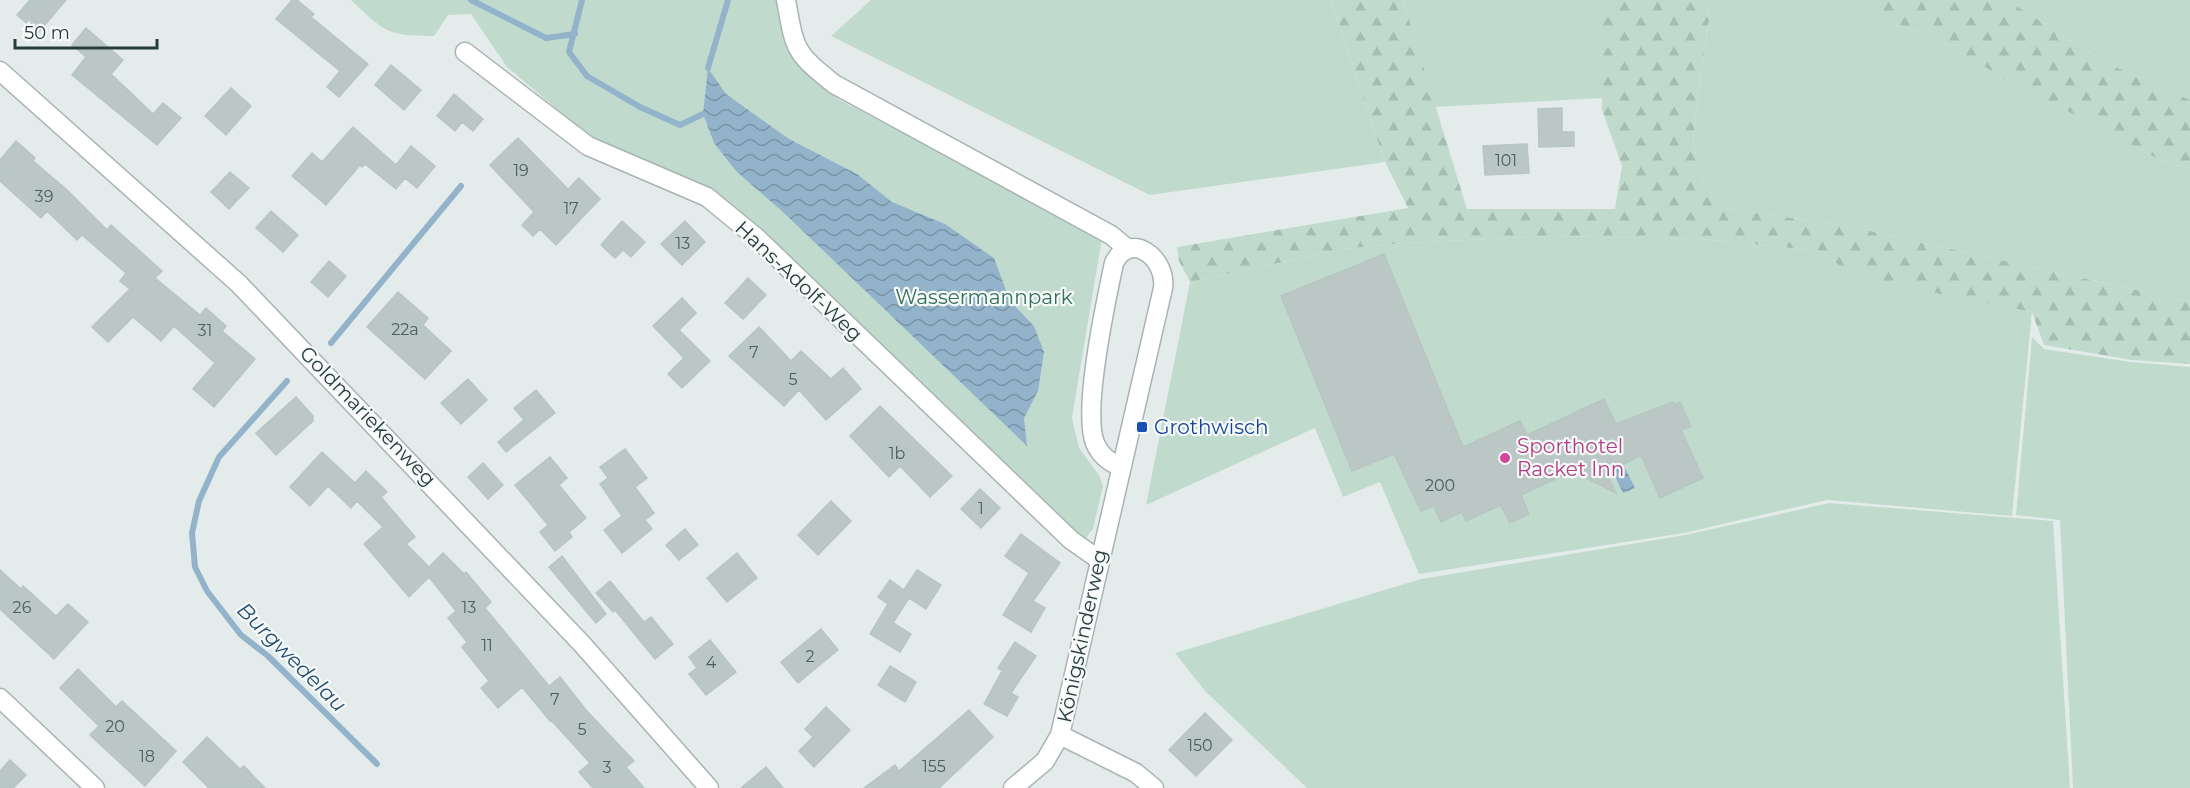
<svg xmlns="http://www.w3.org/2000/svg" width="2190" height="788" font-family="Montserrat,sans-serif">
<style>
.green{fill:#c0dbce}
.forest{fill:url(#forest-firs)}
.water{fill:url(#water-waves)}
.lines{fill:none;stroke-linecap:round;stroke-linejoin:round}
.stream{stroke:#93b3cb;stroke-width:6}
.building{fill:#bac7c5;stroke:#b7c5c3;stroke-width:1.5}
.minor-casing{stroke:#a7b4b3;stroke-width:21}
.minor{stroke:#fff;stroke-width:18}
.transit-dot{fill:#1a4fb4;stroke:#f5f9f8;stroke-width:2}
.hotel-dot{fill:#d1479c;stroke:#f5f9f8;stroke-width:2}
.labels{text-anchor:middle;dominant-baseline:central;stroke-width:4.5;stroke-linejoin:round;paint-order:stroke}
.number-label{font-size:16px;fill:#4b5f5e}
.street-label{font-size:20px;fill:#263c3c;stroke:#f5f9f8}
.park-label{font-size:20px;fill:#346f5b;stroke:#f5f9f8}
.transit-label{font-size:20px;fill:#164399;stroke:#f5f9f8;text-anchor:start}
.hotel-label{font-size:20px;fill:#b23c85;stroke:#f5f9f8;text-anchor:start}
.water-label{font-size:21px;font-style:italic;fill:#265072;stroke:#f5f9f8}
</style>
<defs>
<pattern id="forest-firs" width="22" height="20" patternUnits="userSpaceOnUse" patternTransform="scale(1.5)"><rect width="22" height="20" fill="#c0dbce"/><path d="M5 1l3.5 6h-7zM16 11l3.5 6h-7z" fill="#a5bdb2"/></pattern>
<pattern id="water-waves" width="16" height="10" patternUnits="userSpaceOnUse" patternTransform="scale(1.5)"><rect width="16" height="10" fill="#93b3cb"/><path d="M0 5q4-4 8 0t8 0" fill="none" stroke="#7893a6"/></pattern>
</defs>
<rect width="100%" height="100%" fill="#e4eceb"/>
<path class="green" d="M351 0H794L807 73 838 99 1102 238 1072 418 1079 448 1099 475 1103 486 1093 529 1086 538 1074 535 712 195 591 138 507 67 471 14 448 15 434 36C387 36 385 32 351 0Z
M871 0H1331L1385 162 1150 195 831 36Z
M1403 0H1602V98L1435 107Z
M1706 0H1871L1892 24 1929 34 1998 75 2162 161 2190 169V302L1847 226 1723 208 1706 189 1693 144 1698 91 1709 21Z
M2007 0H2190V100L2107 63Z
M1551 236 1701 239 1821 251 1840 266 2032 312 2012 516 1827 500 1684 533 1419 574 1380 482 1343 497 1315 428 1146 505 1190 282 1344 249 1405 243Z
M2032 337 2044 349 2131 362 2190 367V788H2073L2060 520 2016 515Z
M1829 503 2053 521 2070 788H1307L1205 691 1175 653 1421 579 1685 535Z"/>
<path class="forest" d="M1331 0H1403L1467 209H1615L1622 166 1602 110V0H1706L1709 20 1698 91 1693 144 1706 189 1723 208 1847 226 2190 302V364L2132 360 2044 345 2032 312 1875 281 1840 266 1821 251 1701 239 1551 236 1405 243 1344 249 1190 282 1179 261 1177 247 1408 208 1385 162Z
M1871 0H2007L2107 63 2190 100V169L2162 161 1998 75 1929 34 1892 24Z"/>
<path class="water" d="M708 68 726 94 789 139 857 174 892 202 945 224 994 258 1010 301 1034 326 1044 352 1038 391 1024 418 1027 446 783 212 736 171 714 143 703 114Z
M1623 464 1635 488 1623 493 1612 470Z"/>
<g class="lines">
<path class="stream" d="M471 0 546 38 575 34
M582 0 569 52 587 76 640 107 680 125 703 114
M708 68 728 0
M331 343 461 186
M287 381 219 457 199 501 192 533 195 567 207 591 241 635 268 656 377 764"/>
</g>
<path class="building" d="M30 0H66L38 33 17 15Z
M292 0H297L314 14 311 17 368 64 339 97 327 87 340 71 276 19Z
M86 28 123 60 111 74 153 114 163 103 181 118 157 145 72 75 86 57 72 45Z
M391 65 421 90 404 110 375 85Z
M231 88 251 106 226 135 205 116Z
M454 94 483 119 473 131 462 122 455 131 437 116Z
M1562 108V132H1574V146L1539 147 1538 109Z
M353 127 396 165 411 146 435 166 417 188 405 178 396 189 365 164 362 167 360 165 326 205 292 176 312 153 322 162Z
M518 138 568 189 579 178 600 199 556 245 540 229 533 236 522 225 534 212 490 165Z
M16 141 35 158 33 161 66 189 107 230 111 225 162 271 155 278 200 315 206 308 226 326 222 331 255 359 214 407 193 389 215 363 174 326 161 341 133 317 108 342 92 327 130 289 120 281 126 273 82 235 77 240 47 211 41 218 0 181V160Z
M1527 144 1529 173 1485 175 1483 146Z
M230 172 249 188 229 209 211 192Z
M271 211 298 235 283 252 256 228Z
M622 221 645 242 631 257 623 250 615 258 601 245Z
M685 221 705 242 682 265 661 244Z
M1384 254 1463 447 1520 421 1527 435 1604 399 1616 424 1673 402 1674 405 1680 402 1691 426 1681 430 1703 478 1660 498 1641 455 1606 473 1616 493 1573 471 1521 495 1529 514 1510 523 1501 505 1466 521 1462 512 1441 522 1434 506 1421 511 1394 454 1352 471 1281 296Z
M329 261 346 276 328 297 311 282Z
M748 278 766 295 743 319 725 303Z
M398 292 428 318 423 325 451 351 425 379 367 327Z
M682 298 696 313 679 330 710 361 682 388 668 374 684 358 653 326Z
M759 327 791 361 801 351 831 379 843 368 861 389 826 420 799 390 784 406 729 356Z
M468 379 487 400 461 424 441 403Z
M536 390 555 413 506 452 498 442 524 420 514 408Z
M296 397 313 416V421L276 455 256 433Z
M880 406 952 476 930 497 900 466 889 477 850 436Z
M625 449 647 478 635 487 654 513 645 520 652 529 622 553 604 530 622 516 600 484 608 478 600 467Z
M322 452 355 483 366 471 387 492 381 497 415 537 406 544 429 567 443 553 464 574 466 572 491 602 485 608 549 686 560 677 586 710 634 761 626 767 644 788H593L579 772 590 763 551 720 550 721 522 687 498 708 481 688 489 681 462 647 467 642 448 618 456 611 429 577 409 597 364 544 383 527 357 501 351 508 328 486 310 506 290 487Z
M550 457 567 478 559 485 586 518 569 532 572 537 555 551 540 532 548 525 515 485Z
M483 463 503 485 488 499 468 477Z
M980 489 1000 508 981 528 961 509Z
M831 501 851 521 818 555 798 535Z
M685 529 698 545 679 560 666 545Z
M1021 534 1060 563 1033 601 1045 608 1031 632 1003 615 1029 573 1005 556Z
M737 553 757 578 727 602 707 578Z
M562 556 606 614 596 623 549 567Z
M0 570 21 589 23 586 56 616 68 604 88 622 54 659 0 609Z
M917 570 941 585 926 609 909 598 893 623 911 634 900 652 870 634 888 604 878 597 890 580 904 590Z
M610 581 644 622 651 617 673 644 655 659 615 610 613 612 596 593Z
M821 629 838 650 798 683 781 662Z
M710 640 736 672 706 695 689 674 697 668 689 657Z
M1015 642 1036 656 1011 693 1018 697 1007 716 984 704 1002 671 998 668Z
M890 666 916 682 905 702 878 685Z
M78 669 116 707 122 701 176 751 145 786 90 735 99 726 60 688Z
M826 707 850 730 814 767 799 751 813 737 805 729Z
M969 710 993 737 939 788H864L895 765 899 771Z
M1205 713 1232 740 1196 776 1169 750Z
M207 737 240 769 244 766 265 788H209L183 762Z
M10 760 26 775 13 788H0V771Z
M766 767 783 788H741Z"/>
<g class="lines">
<g class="minor-casing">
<path id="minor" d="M786 0C795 50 794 52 834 84L1111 235 1128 249
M465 52 588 146 707 197 757 238 1071 540 1098 559
M0 71 239 284 582 644 709 788
M0 698 95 788
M1060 735 1136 773 1154 788
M1013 788 1045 761 1060 735C1093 586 1128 437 1163 288 1167 258 1130 230 1114 263 1106 301 1082 410 1095 443 1100 455 1110 463 1122 467"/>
</g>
<use href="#minor" class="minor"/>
</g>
<rect class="transit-dot" x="1136" y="421" width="12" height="12" rx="3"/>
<circle class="hotel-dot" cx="1505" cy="458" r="6"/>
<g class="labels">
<g class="number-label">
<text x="1506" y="160">101</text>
<text x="521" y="170">19</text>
<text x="44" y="196">39</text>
<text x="571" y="208">17</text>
<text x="683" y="243">13</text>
<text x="405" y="329">22a</text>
<text x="205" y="330">31</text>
<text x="754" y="352">7</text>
<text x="793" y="379">5</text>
<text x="897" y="453">1b</text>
<text x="1440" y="485">200</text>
<text x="981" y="508">1</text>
<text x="22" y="607">26</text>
<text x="469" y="607">13</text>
<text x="487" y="645">11</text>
<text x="810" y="656">2</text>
<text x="711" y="662">4</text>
<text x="555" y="699">7</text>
<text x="115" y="726">20</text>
<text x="582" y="729">5</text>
<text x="1200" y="745">150</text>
<text x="147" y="756">18</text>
<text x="934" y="766">155</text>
<text x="607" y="767">3</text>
</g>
<g class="street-label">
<text transform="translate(799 281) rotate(43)">Hans-Adolf-Weg</text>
<text transform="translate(368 416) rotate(46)">Goldmariekenweg</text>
<text transform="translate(1082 636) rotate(-78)">Königskinderweg</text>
</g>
<g class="park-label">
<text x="984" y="297">Wassermannpark</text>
</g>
<g class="transit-label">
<text x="1154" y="427">Grothwisch</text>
</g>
<g class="hotel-label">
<text x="1517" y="446">Sporthotel<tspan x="1517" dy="23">Racket Inn</tspan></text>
</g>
<g class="water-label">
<text transform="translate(292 657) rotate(45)">Burgwedelau</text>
</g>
</g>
<path d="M15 39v9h142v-9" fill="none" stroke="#263c3c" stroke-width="3"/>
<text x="24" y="39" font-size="18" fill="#263c3c" stroke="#f5f9f8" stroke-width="4.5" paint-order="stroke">50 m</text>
</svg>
